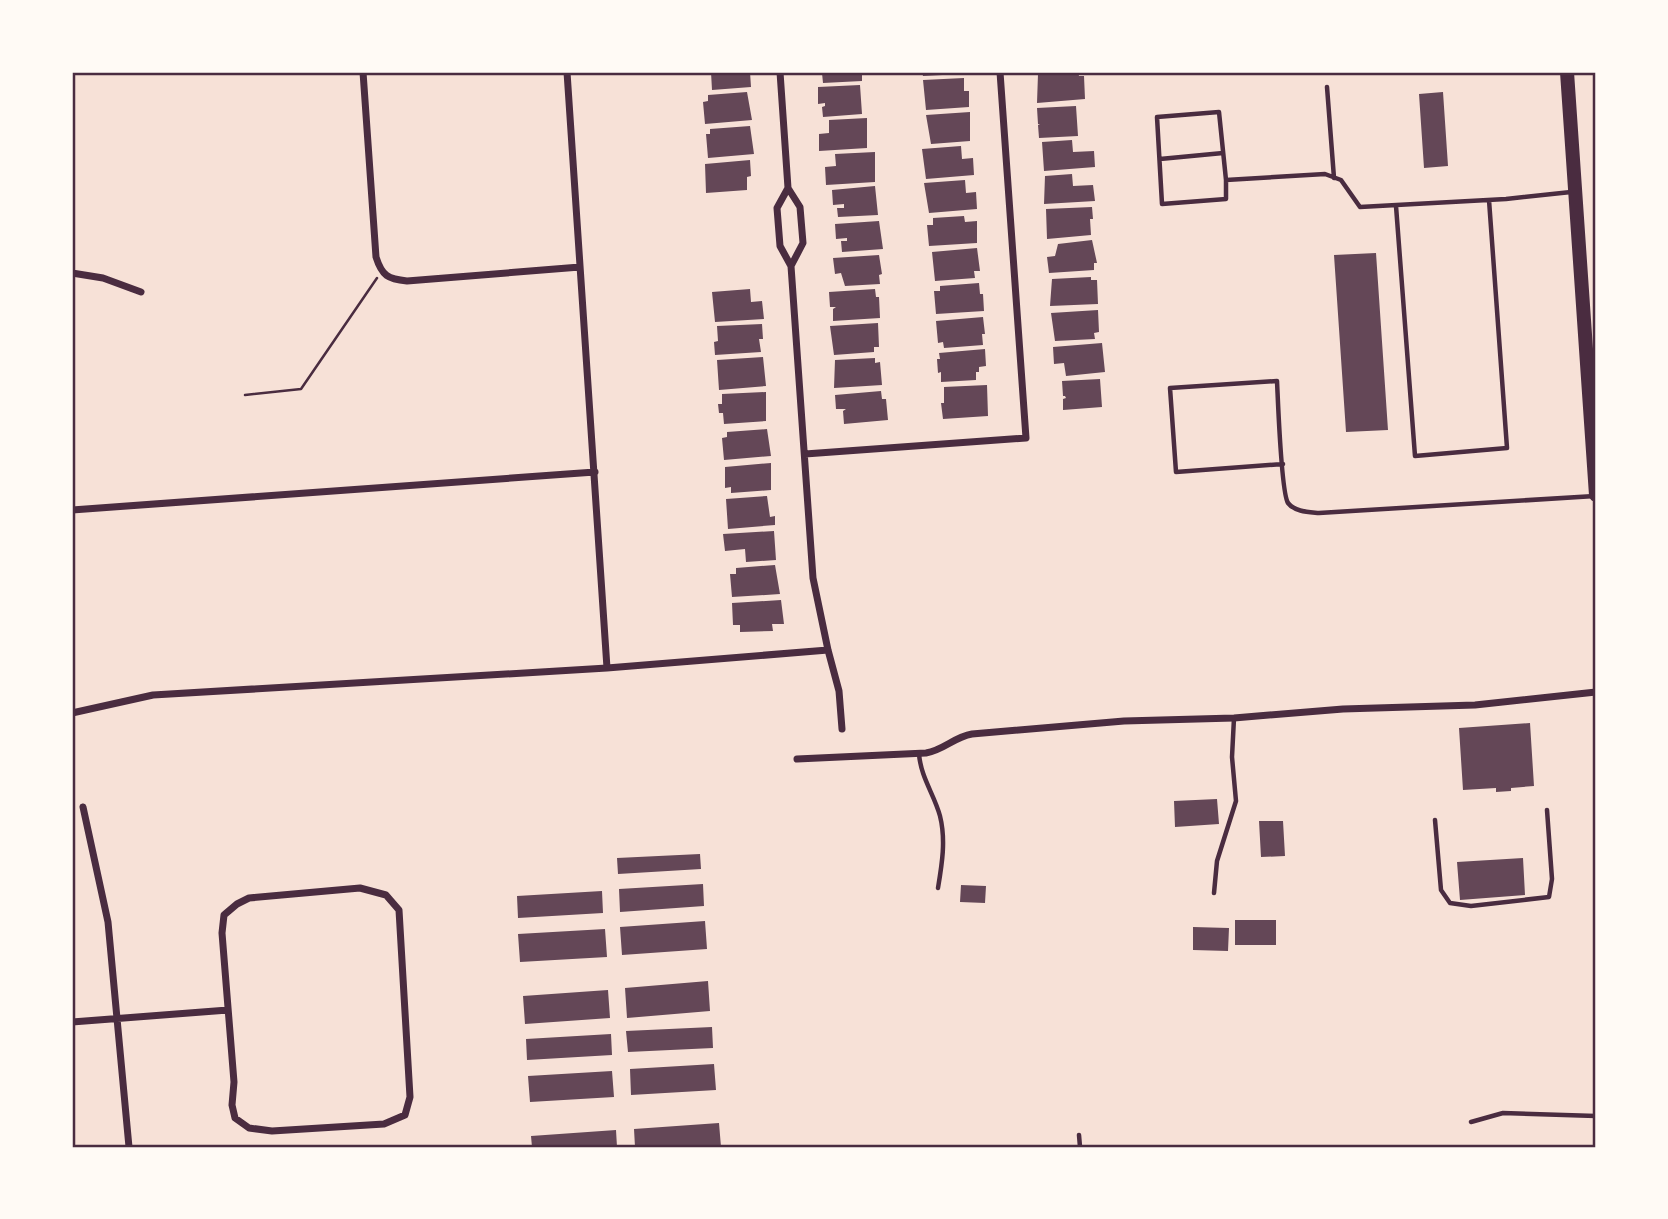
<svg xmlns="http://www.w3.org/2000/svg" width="1668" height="1219" font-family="'Zilla Slab',serif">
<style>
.building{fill:#644757}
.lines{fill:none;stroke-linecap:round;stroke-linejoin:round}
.path{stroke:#4a2c40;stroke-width:2.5}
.service{stroke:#4a2c40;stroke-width:4.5}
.minor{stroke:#4a2c40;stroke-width:7}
.primary{stroke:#4a2c40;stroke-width:14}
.neatline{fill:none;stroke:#4a2c40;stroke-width:2.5}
</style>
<rect width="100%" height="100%" fill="#f7e1d7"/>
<path class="building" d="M711 72H750L751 87 712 90Z
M828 72H862V81L823 83 822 73Z
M922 72H962V74L923 76Z
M1078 72 1079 76H1084L1085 99 1037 103 1038 74Z
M964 78V91H969V107L926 110 923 80Z
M860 85 862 114 823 117 822 107 825 106V103L818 104V87Z
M747 92 752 120 705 124 703 102 708 101V95Z
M1443 92 1448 166 1424 168 1419 94Z
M1076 106 1078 136 1039 138 1038 125H1040L1038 124 1037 108Z
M970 112V141L931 144 926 115Z
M867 118V148L819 151V134L829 133V120Z
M750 126 754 154 708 158 706 134H710V129Z
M1072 140 1073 152 1094 151 1095 167 1044 171 1042 142Z
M961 146 962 159 973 158 974 175 926 179 922 149Z
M875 152V182L826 185 825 167 836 166 835 154Z
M750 160 751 176 747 177V190L706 193 705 164Z
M1072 174 1073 186 1093 185 1095 201 1044 204 1045 176Z
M965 180 966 193 976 192 977 209 929 213 924 183Z
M875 186 878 215 838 217 837 208H844V204L833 205 832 190Z
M1092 207 1093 219H1090L1091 235 1047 239 1046 209Z
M964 216 965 222 977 221V243L929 246 927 225H933V218Z
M879 221 883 249 842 252 841 241H847V238L836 239 835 224Z
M1092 240 1097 263H1094V270L1049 273 1047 257 1055 256 1058 244Z
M977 248 980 271H974L975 278 935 281 932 252Z
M1376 253 1388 430 1346 432 1334 255Z
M879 255 882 274 879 275 880 284 845 286 841 273 835 274 833 258Z
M1091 277V280H1097L1098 304 1050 306 1052 279Z
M979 283 980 294H983L984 311 936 314 934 291H940V286Z
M750 289 751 302 762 301 764 319 715 322 712 292Z
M875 289 876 297H879L880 318 833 321V309L836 307H830L829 292Z
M1098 310 1099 332 1094 333 1095 339 1055 341 1051 313Z
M983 317 985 334H982L983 345 944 348 943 342 938 343 936 321Z
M878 323 879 347H874V352L834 355 830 326Z
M762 324 763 339H759L761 352 715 355 714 342 718 341 717 326Z
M1102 343 1105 372 1066 376 1064 363 1054 364 1053 347Z
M985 349 986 366 979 367V372H976V380L941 382V372L938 373 937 359H940L939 353Z
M763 357 766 386 719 390 717 360Z
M875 358V363L880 362 882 385 834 388 835 360Z
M1100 379 1102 407 1063 410V399L1066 398 1065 396H1063L1062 381Z
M987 385 988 416 943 419 941 403H944V387Z
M881 391 882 399H886L888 420 844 424 843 411 846 409H836L835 395Z
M766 392V421L724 424 723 413H719L718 404H722V394Z
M767 429 771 456 724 460 722 438 727 437V432Z
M771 463V490L731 493V487L725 488V467Z
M767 496 770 517 775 516V525L728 529 726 499Z
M774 531 776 560 746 562 745 549 725 551 723 534Z
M775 565 780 594 732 597 730 574H736V568Z
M781 600 784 624H772L773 631 740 632V625H733L732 603Z
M1530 723 1534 786 1511 788V791L1496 792V788L1463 790 1459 728Z
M1217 799 1219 824 1175 827 1174 801Z
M1259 821H1283L1285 856 1261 857Z
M700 854 701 869 618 874 617 858Z
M1523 858 1525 895 1460 900 1457 862Z
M703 884 704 906 620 912 619 889Z
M961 885 986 886 985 903 960 902Z
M602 891 603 913 518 918 517 896Z
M1235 920H1276V945H1235Z
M705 921 707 949 622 955 620 927Z
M1193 927 1229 928 1228 951 1193 950Z
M605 929 607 957 520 962 518 934Z
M708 981 710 1011 627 1018 625 988Z
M608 990 610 1018 525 1024 523 996Z
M712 1027 713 1048 628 1052 626 1031Z
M611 1034 612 1055 527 1060 526 1039Z
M714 1064 716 1090 631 1095 630 1069Z
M612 1071 614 1097 530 1102 528 1076Z
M719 1123 721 1147H635L634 1129Z
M616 1130 617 1147H532L531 1136Z"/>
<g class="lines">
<path class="path" d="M245 395 301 389 377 278"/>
<path class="service" d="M1327 87 1334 178
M1160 159 1223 153
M1226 180 1219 112 1157 117 1162 204 1226 199V180L1325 174 1341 180 1360 207 1506 199 1571 192
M1396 206 1415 456 1507 448 1489 200
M1283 464 1176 472 1170 388 1277 381C1278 400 1281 492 1288 503 1295 512 1309 512 1319 513L1595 496
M919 754C921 778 934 794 940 816 946 840 942 864 938 888
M1435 820 1441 890 1450 903 1471 906 1549 897 1552 879 1547 810
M1214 893 1217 861 1236 801 1232 757 1234 718
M1471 1122 1503 1113 1596 1116
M1079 1135 1080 1147"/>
<path class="minor" d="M363 72 376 257C382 276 388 279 407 281L580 267
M567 72 607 668
M780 72 788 188 800 207 803 243 791 266
M788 188 777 208 780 246 791 266 813 578 828 650 839 691 842 729
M72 273 103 278 141 292
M805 454 1026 438 1000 72
M72 510 595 472
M72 713 153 695 607 668 828 650
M797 759 926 753C944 750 954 737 972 734L1124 721 1234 718 1343 709 1475 705 1596 692
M83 807 108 922 129 1147
M360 888 386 895 399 910 410 1097 405 1115 384 1124 272 1131 249 1128 235 1118 232 1105 234 1082 222 933 224 915 237 904 249 898Z
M72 1022 228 1010"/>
<path class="primary" d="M1567 72 1596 495"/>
</g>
<rect width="1668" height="1219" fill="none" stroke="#fffaf5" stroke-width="147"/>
<rect x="74" y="74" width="1520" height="1072" class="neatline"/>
</svg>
